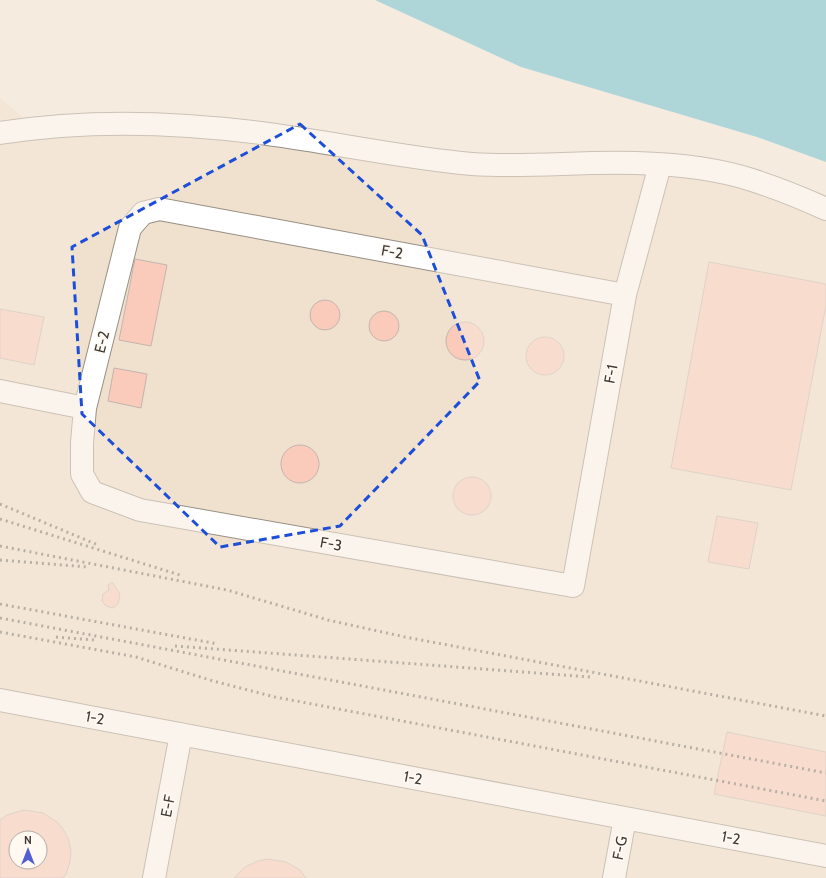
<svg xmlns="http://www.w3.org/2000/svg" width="826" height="878" font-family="Cabin,sans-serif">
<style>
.built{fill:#efe1ce;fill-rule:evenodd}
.water{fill:#58bbd0}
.building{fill:#facabb;stroke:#c4b4af;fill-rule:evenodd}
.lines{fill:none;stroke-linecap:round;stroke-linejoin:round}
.minor-casing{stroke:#988f84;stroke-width:24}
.minor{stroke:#fff;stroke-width:22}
.rail{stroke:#6d6760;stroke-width:3;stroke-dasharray:2 4;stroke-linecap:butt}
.marked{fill:none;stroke:#1d4ed8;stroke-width:3;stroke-dasharray:8 5;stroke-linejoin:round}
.labels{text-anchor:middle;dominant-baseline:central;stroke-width:3;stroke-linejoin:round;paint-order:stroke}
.street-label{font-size:15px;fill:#3d3934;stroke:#fff9f2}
</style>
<rect width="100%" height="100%" fill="#f5ebdf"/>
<path class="built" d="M0 98 24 118 133 113 244 120 445 153 788 181 826 195V878H0ZM16 838H40V862H16Z"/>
<path class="water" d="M375 0H826V162L757 137 521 67Z"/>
<path class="building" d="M135 259 167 265 151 346 119 340Z
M709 262 826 284V305L791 490 671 468Z
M310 315a15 15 0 1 1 30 0a15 15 0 1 1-30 0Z
M0 309 44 317 34 365 0 358Z
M369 326a15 15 0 1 1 30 0a15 15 0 1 1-30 0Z
M446 341a19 19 0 1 1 38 0a19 19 0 1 1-38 0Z
M526 356a19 19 0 1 1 38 0a19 19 0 1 1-38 0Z
M114 368 147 374 141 408 108 401Z
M281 464a19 19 0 1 1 38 0a19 19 0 1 1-38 0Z
M453 496a19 19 0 1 1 38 0a19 19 0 1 1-38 0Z
M717 516 758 523 749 569 708 562Z
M112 582 120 594 118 604 113 608 106 606 102 601 103 594 109 590 108 585Z
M727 732 826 752V816L714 794Z
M24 810 43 813 57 822 63 829 68 838 71 851 70 862 66 874 63 878H0V820L7 815ZM16 838H40V862H16Z
M267 859 286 862 300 870 306 878H234L245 867 258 861Z"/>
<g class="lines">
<g class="minor-casing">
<path id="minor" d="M0 133C88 119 180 122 268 134 336 143 403 158 472 164 527 168 581 161 636 163 674 164 715 168 752 180 777 188 802 198 826 209
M625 295 159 209 143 213 130 228 85 408 82 443V474L92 492 140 510 573 586 625 295 660 165
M0 391 85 408
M0 700 826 856
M154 878 181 734
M614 878 625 818"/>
</g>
<use href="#minor" class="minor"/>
<path class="rail" d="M0 504 98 545
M0 519 183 576
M0 546 227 590 328 620 405 637 826 716
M0 560 88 567
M0 604 218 644
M0 618 826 773
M0 632 136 657 213 681 275 697 826 801
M56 637 94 640
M175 646 590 677"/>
</g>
<path d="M0 0H826V878H0ZM300 124 422 235 480 381 340 526 220 547 82 414 72 247Z" fill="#f5ebdf" fill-opacity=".55" fill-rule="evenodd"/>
<path class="marked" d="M300 124 422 235 480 381 340 526 220 547 82 414 72 247Z"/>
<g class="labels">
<g class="street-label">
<text transform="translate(392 252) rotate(10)">F-2</text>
<text transform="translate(102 342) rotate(-76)">E-2</text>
<text transform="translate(611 374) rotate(-80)">F-1</text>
<text transform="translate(331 544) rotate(10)">F-3</text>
<text transform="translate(95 718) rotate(11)">1-2</text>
<text transform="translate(413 778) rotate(11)">1-2</text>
<text transform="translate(168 806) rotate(-79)">E-F</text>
<text transform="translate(731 838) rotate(11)">1-2</text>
<text transform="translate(620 848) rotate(-79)">F-G</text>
</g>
</g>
<g transform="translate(28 850)"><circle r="19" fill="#fff9f2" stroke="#b1aca6"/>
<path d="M0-3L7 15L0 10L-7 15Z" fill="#525dd3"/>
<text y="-6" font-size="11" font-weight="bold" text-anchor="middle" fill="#3d3934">N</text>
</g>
</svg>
